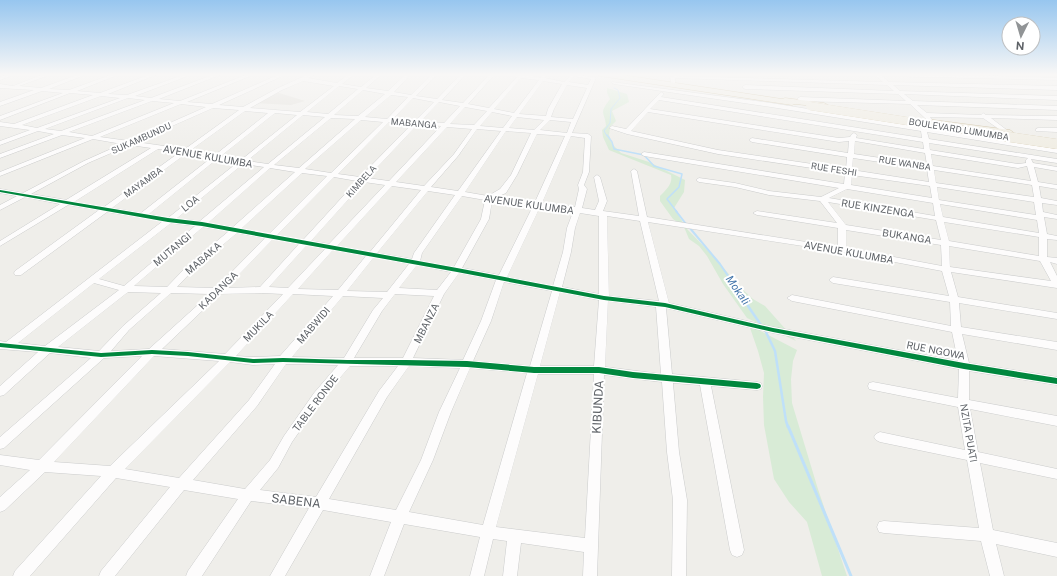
<svg xmlns="http://www.w3.org/2000/svg" width="1057" height="576" font-family="'Public Sans',sans-serif">
<style>
.education{fill:#e2e0da}
.green{fill:#d8ebd6}
.lines{fill:none;stroke-linecap:round;stroke-linejoin:round}
.stream-far4{stroke:#bfe0f9;stroke-width:1}
.stream-far3{stroke:#bfe0f9;stroke-width:1.5}
.stream-far2{stroke:#bfe0f9;stroke-width:2}
.stream-far1{stroke:#bfe0f9;stroke-width:2.5}
.stream{stroke:#bfe0f9;stroke-width:3}
.minor-casing{stroke:#cbcccc;stroke-width:1}
.highway-casing{stroke:#c8b996;stroke-width:1}
.minor{fill:#fdfcfc;fill-rule:evenodd}
.highway{fill:#f0ede3;fill-rule:evenodd}
.highway-bridge-far1-casing{stroke:#c8b996;stroke-width:8;stroke-linecap:butt}
.highway-bridge-casing{stroke:#c8b996;stroke-width:10;stroke-linecap:butt}
.highway-bridge-far1{stroke:#f0ede3;stroke-width:8}
.highway-bridge{stroke:#f0ede3;stroke-width:10}
.cycleway-casing{stroke:#fff;stroke-width:2}
.cycleway{fill:#00873e;fill-rule:evenodd}
.labels{text-anchor:middle;dominant-baseline:central;stroke-width:4;stroke-linejoin:round;paint-order:stroke}
.far-street-label{font-size:9px;fill:#5f6368;stroke:#fff}
.street-label{font-size:10px;fill:#5f6368;stroke:#fff}
.water-label{font-size:11px;font-style:italic;fill:#4174aa;stroke:#fff}
.near-street-label{font-size:12px;fill:#5f6368;stroke:#fff}
</style>
<rect width="100%" height="100%" fill="#efeeea"/>
<path class="education" d="M276 92 305 101 291 105 254 103Z"/>
<path class="green" d="M607 88 627 94 629 102 612 111 616 121 610 127 609 135 613 145 621 153 649 162 685 180 684 192 674 208 687 229 715 258 739 286 753 299 765 306 796 341 747 318 723 284 707 256 699 246 689 239 684 227 673 219 660 201V196C666 190 673 184 671 175L609 150 603 137 602 130 606 126C605 111 598 115 610 99L607 93Z
M749 325 797 350 793 361 791 379 792 403 817 486 847 576H822L807 522 789 502 774 479 764 425 763 397 764 373 758 351Z"/>
<g class="lines">
<path class="stream-far4" d="M607 136 604 131 610 123 611 109 620 98 618 90 614 88"/>
<path class="stream-far3" d="M607 135 612 142 614 149 644 155 654 166 682 174 679 187 667 199 677 212"/>
<path class="stream-far2" d="M676 211 686 224
M689 227 720 264 749 307"/>
<path class="stream-far1" d="M748 306 761 325
M765 330 775 351 786 421 788 427"/>
<path class="stream" d="M788 426 851 576"/>
<g class="minor-casing">
<path id="minor" d="M9 74H16L0 80V77Z
M44 74H52L19 86 41 88 80 74H87L49 89 69 90 113 74H120L77 91 100 93 151 74H158L108 94 127 95 186 74H193L135 96 151 98 215 74H222L159 99 180 101 248 74H255L187 102 212 104 280 74H287L219 105 243 107 278 88 309 74H316L308 78 337 83 349 74H354L342 84 361 87 377 74H382L366 88 388 91 406 74H411L394 92 411 95 432 74H437L416 96 437 99 461 74H466L442 100 463 103 490 74H495L468 104 489 108 517 77 506 74H524L541 78 543 74H548L545 78 564 82 570 76 567 74 594 77 596 78 572 133 588 134 591 136 589 172 584 185 587 189 582 208 595 210 599 201 594 177 597 175 600 177 607 201 603 211 639 216 631 171 634 169 637 171 647 217 838 247V228L757 215 753 213 757 211 837 223 820 201 769 195 735 187 699 182 696 180 699 178 735 183 769 191 821 197 839 188 644 156 641 154 644 152 844 184 845 173 718 154 627 134 609 128 612 126 626 129 661 92 664 94 661 97 922 138 921 131 771 107 614 84 612 83V82L771 103 920 127 919 123 927 120 910 104 800 101 797 99 800 97 906 101 898 94 745 89 742 87 745 85 894 91 887 85 675 78V83L673 84 671 83 670 77 674 76 883 82 874 74H939L1057 78V80L882 76 889 82 1057 86V90L893 85 900 91 1057 96V100L904 94 913 101 1057 106V110L917 105 927 113 981 115 983 113 986 115 1057 116V120L991 118 1008 131V133L1006 134 983 118 930 117 933 121 924 125 926 128 1057 149V153L927 132 929 139 1057 159V163L1031 159 1033 163 1057 167V171L1034 167 1038 182 1057 185V189L1039 186 1041 198 1057 201V205L1042 203 1043 212 1057 215V219L1044 217 1047 234 1057 236V240L1047 239V257L1057 258V264L1050 262 1057 276V288L951 272 958 297 1057 313V319L959 303 961 327 1057 342V350L962 334 969 363 1057 377V385L969 371V400L1057 416V426L970 409 978 452 1057 469V479L980 463 993 530 1057 543V557L996 544 1004 576H990L981 541 884 533 879 532 877 527 879 522 884 521 979 528 967 460 880 442 876 440 874 437 876 434 880 432 965 450 958 407 873 390 869 389 868 386 869 383 873 382 958 398 959 369 773 333 666 308 672 374 757 382 761 383 762 386 761 389 757 390 711 386 744 550 742 555 737 557 732 555 730 550 700 385 673 383 679 452 687 500 686 576H672L673 500 667 452 662 382 604 375 597 576H583L584 552 521 543 517 576H503L507 541 493 539 484 576H470L480 537 404 524 384 576H370L391 522 323 510 285 576H270L309 508 251 501 202 576H186L188 571 238 499 184 490 115 576H99L101 571 170 487 116 478 30 576H13L15 571 101 476 45 472 5 510 0 512V497L30 470 0 465V455L39 460 142 356 104 358 4 448 0 449V437L91 358 50 353 4 395 0 396V386L38 352 0 349V341L6 342 163 221 107 212 21 275H15L14 273 15 271 99 210 68 205 0 246V241L60 204 25 197 0 210V205L17 196 0 193V189L23 193 84 161 122 144 93 139 0 176V172L85 138 62 135 0 158V154L54 134 38 131 0 145V141L30 130 0 126V122L14 124 93 95 70 93 0 120V116L63 93 42 91 0 106V102L34 90 0 88V84L13 86ZM574 76 591 79 588 85 569 82ZM521 78 539 80 514 113 494 109ZM303 81 334 86 300 112 250 108 282 90ZM543 81 562 84 548 109 546 116 519 114ZM567 85 587 88 573 119 551 117 554 109ZM339 86 358 89 328 114 307 112ZM363 90 385 94 358 116 334 115ZM391 95 408 97 387 119 365 117ZM101 96 120 98 37 128 22 125ZM128 98 145 100 61 131 45 129ZM413 98 434 102 415 121 393 119ZM659 100 923 142 924 149 856 138 857 135 854 133 852 134 850 137 839 138 650 109ZM152 101 174 103 92 136 69 132ZM439 102 460 106 444 123 421 121ZM181 104 206 107 129 141 100 137ZM465 107 487 111 474 125 450 124ZM213 108 239 110 185 149 136 142ZM245 111 268 113 215 155 191 150ZM492 112 512 116 503 128 480 126ZM648 112 839 142 849 141 848 153 752 138 749 140 752 142 847 157 846 169 718 150 631 131ZM275 113 297 115 241 160 221 156ZM303 115 325 117 268 164 247 161ZM517 117 544 120 534 130 509 128ZM331 118 355 119 299 168 274 165ZM361 120 383 122 331 173 305 169ZM550 120 571 122 567 133 540 130ZM389 122 412 124 360 177 338 174ZM418 124 441 126 389 181 367 178ZM447 127 472 129 454 154 424 186 396 182ZM477 129 501 131 458 191 431 187 458 156ZM506 131 531 133 511 175 500 189 488 196 465 192ZM537 134 565 136 535 202 497 197 506 193 517 175ZM571 136 585 138 583 172 578 185 579 189 575 207 542 203ZM855 141 925 153 927 165 854 154ZM929 143 1028 158 1026 160V163L1018 164 930 150ZM130 145 151 148 66 200 31 194 88 163ZM158 149 180 152 104 207 74 202ZM187 153 211 158 141 213 112 208ZM931 154 1018 168 1027 166 1031 181 933 166ZM853 158 927 169 929 182 852 170ZM217 159 237 163 168 218 149 214ZM243 164 264 167 200 221 176 219ZM270 168 295 172 233 227 208 223ZM934 170 1032 185 1034 197 936 183ZM302 173 327 176 269 234 241 229ZM852 175 930 186 932 198 851 185ZM334 177 357 181 303 240 277 235ZM364 182 385 185 329 244 311 241ZM392 186 421 190 370 252 337 246ZM937 187 1034 202 1036 215 939 200ZM847 189 933 203 935 216 829 198ZM428 191 455 195 414 253 412 259 377 253ZM462 196 485 200 481 219 454 267 420 261 422 253ZM492 201 533 206 499 275 462 268 489 219ZM828 202 936 220 941 240 846 225ZM940 204 1037 220 1039 233 943 217ZM540 207 573 212 567 228 563 252 553 286 507 277ZM580 213 599 216V294L562 287 571 252 575 228ZM607 216 640 221 659 301 609 296ZM648 222 842 252 942 271 949 296 833 277 829 280 833 283 950 302 951 326 792 295 787 298 792 301 952 332 958 361 773 327 669 303ZM944 222 1039 237V256L949 241ZM171 223 195 226 124 286 99 279ZM203 227 229 231 188 265 167 287 134 286ZM846 230 941 245 942 266 846 248ZM237 233 265 238 216 288 177 287 194 269ZM273 239 299 244 260 287 226 288ZM307 245 325 249 288 288 269 287ZM949 246 1040 261 1051 281 950 267ZM333 250 366 256 338 290 298 289ZM374 257 409 264 387 292 347 291ZM417 265 451 272 437 290 399 288ZM459 273 496 280 481 321 463 360 413 358 444 294ZM504 282 552 291 530 366 473 361 491 321ZM94 283 119 290 45 346 18 343ZM128 292 161 293 123 326 99 351 58 347ZM560 292 599 300 594 366H540ZM171 293 210 294 149 349 111 351 129 330ZM262 293 283 294 225 354 162 349 220 294ZM293 294 333 296 280 356 253 357 236 356ZM395 294 434 296 403 358H354L382 311ZM343 296 383 298 373 310 344 358 292 357ZM608 301 656 307 661 374 605 367ZM154 356 219 361 110 466 54 462ZM230 362 253 365 275 364 249 400 179 478 125 469ZM286 364 338 365 314 393 284 436 270 460 245 489 193 480 257 406ZM350 366H398L379 391 316 497 260 490 278 468 292 442 322 399ZM409 366 460 368 439 412 421 460 396 510 329 499 387 397ZM470 368 527 373 483 525 409 512 433 460 451 412ZM538 374H594L585 538 496 527Z
M1038 128H1057V132L1036 131V129Z"/>
</g>
<g class="highway-casing">
<path id="highway" d="M597 74H616L782 99 785 98 824 103 828 105 824 107 795 104 792 105 600 76Z
M926 119 1010 130 1014 133 1010 136 929 123 925 121Z"/>
</g>
<use href="#minor" class="minor"/>
<use href="#highway" class="highway"/>
<g class="highway-bridge-far1-casing">
<path id="highway-bridge-far1" d="M810 106 1003 136"/>
</g>
<g class="highway-bridge-casing">
<path id="highway-bridge" d="M996 135 1057 144"/>
</g>
<use href="#highway-bridge-far1" class="highway-bridge-far1"/>
<use href="#highway-bridge" class="highway-bridge"/>
<g class="cycleway-casing">
<path id="cycleway" d="M0 190 168 218 202 222 457 268 604 296 665 303 773 328 964 363 1057 378V384L964 369 773 332 665 307 604 300 457 272 202 226 168 222 0 192Z
M0 343 101 353 152 350 188 352 253 359 283 358 347 360H406L467 361 534 367H599L633 372 757 383 760 384 761 386 760 388 757 389 633 378 599 373H534L467 367 283 362 253 363 188 356 152 354 101 357 0 347Z"/>
</g>
<use href="#cycleway" class="cycleway"/>
</g>
<linearGradient id="sky" x2="0" y2="1"><stop stop-color="#97c6ef"/><stop offset="0.48" stop-color="#f8f7f6"/><stop offset="1" stop-color="#f8f7f6" stop-opacity="0"/></linearGradient>
<rect width="1057" height="155" fill="url(#sky)"/>
<g class="labels">
<g class="far-street-label">
<text transform="translate(414 123) rotate(5)">MABANGA</text>
<text transform="translate(959 129) rotate(9)">BOULEVARD LUMUMBA</text>
<text transform="translate(141 138) rotate(-24)">SUKAMBUNDU</text>
<text transform="translate(905 163) rotate(9)">RUE WANBA</text>
<text transform="translate(834 169) rotate(9)">RUE FESHI</text>
<text transform="translate(361 181) rotate(-48)">KIMBELA</text>
<text transform="translate(143 182) rotate(-36)">MAYAMBA</text>
</g>
<g class="street-label">
<text transform="translate(208 156) rotate(10)">AVENUE KULUMBA</text>
<text transform="translate(190 203) rotate(-38)">LOA</text>
<text transform="translate(529 204) rotate(8)">AVENUE KULUMBA</text>
<text transform="translate(878 208) rotate(9)">RUE KINZENGA</text>
<text transform="translate(907 236) rotate(9)">BUKANGA</text>
<text transform="translate(172 249) rotate(-40)">MUTANGI</text>
<text transform="translate(849 252) rotate(10)">AVENUE KULUMBA</text>
<text transform="translate(203 258) rotate(-41)">MABAKA</text>
<text transform="translate(218 290) rotate(-44)">KADANGA</text>
<text transform="translate(426 323) rotate(-63)">MBANZA</text>
<text transform="translate(313 325) rotate(-49)">MABWIDI</text>
<text transform="translate(258 326) rotate(-46)">MUKILA</text>
<text transform="translate(936 350) rotate(11)">RUE NGOWA</text>
<text transform="translate(315 403) rotate(-53)">TABLE RONDE</text>
<text transform="translate(969 433) rotate(80)">NZITA PUATI</text>
</g>
<g class="water-label">
<text transform="translate(738 290) rotate(55)">Mokali</text>
</g>
<g class="near-street-label">
<text transform="translate(598 407) rotate(-87)">KIBUNDA</text>
<text transform="translate(296 501) rotate(7)">SABENA</text>
</g>
</g>
<g transform="translate(1021 36) rotate(185)"><circle r="19" fill="#ffffff" stroke="#bfc1c3"/>
<path d="M0-3L7 15L0 10L-7 15Z" fill="#919496"/>
<text y="-6" font-size="11" font-weight="bold" text-anchor="middle" fill="#5f6368">N</text>
</g>
</svg>
